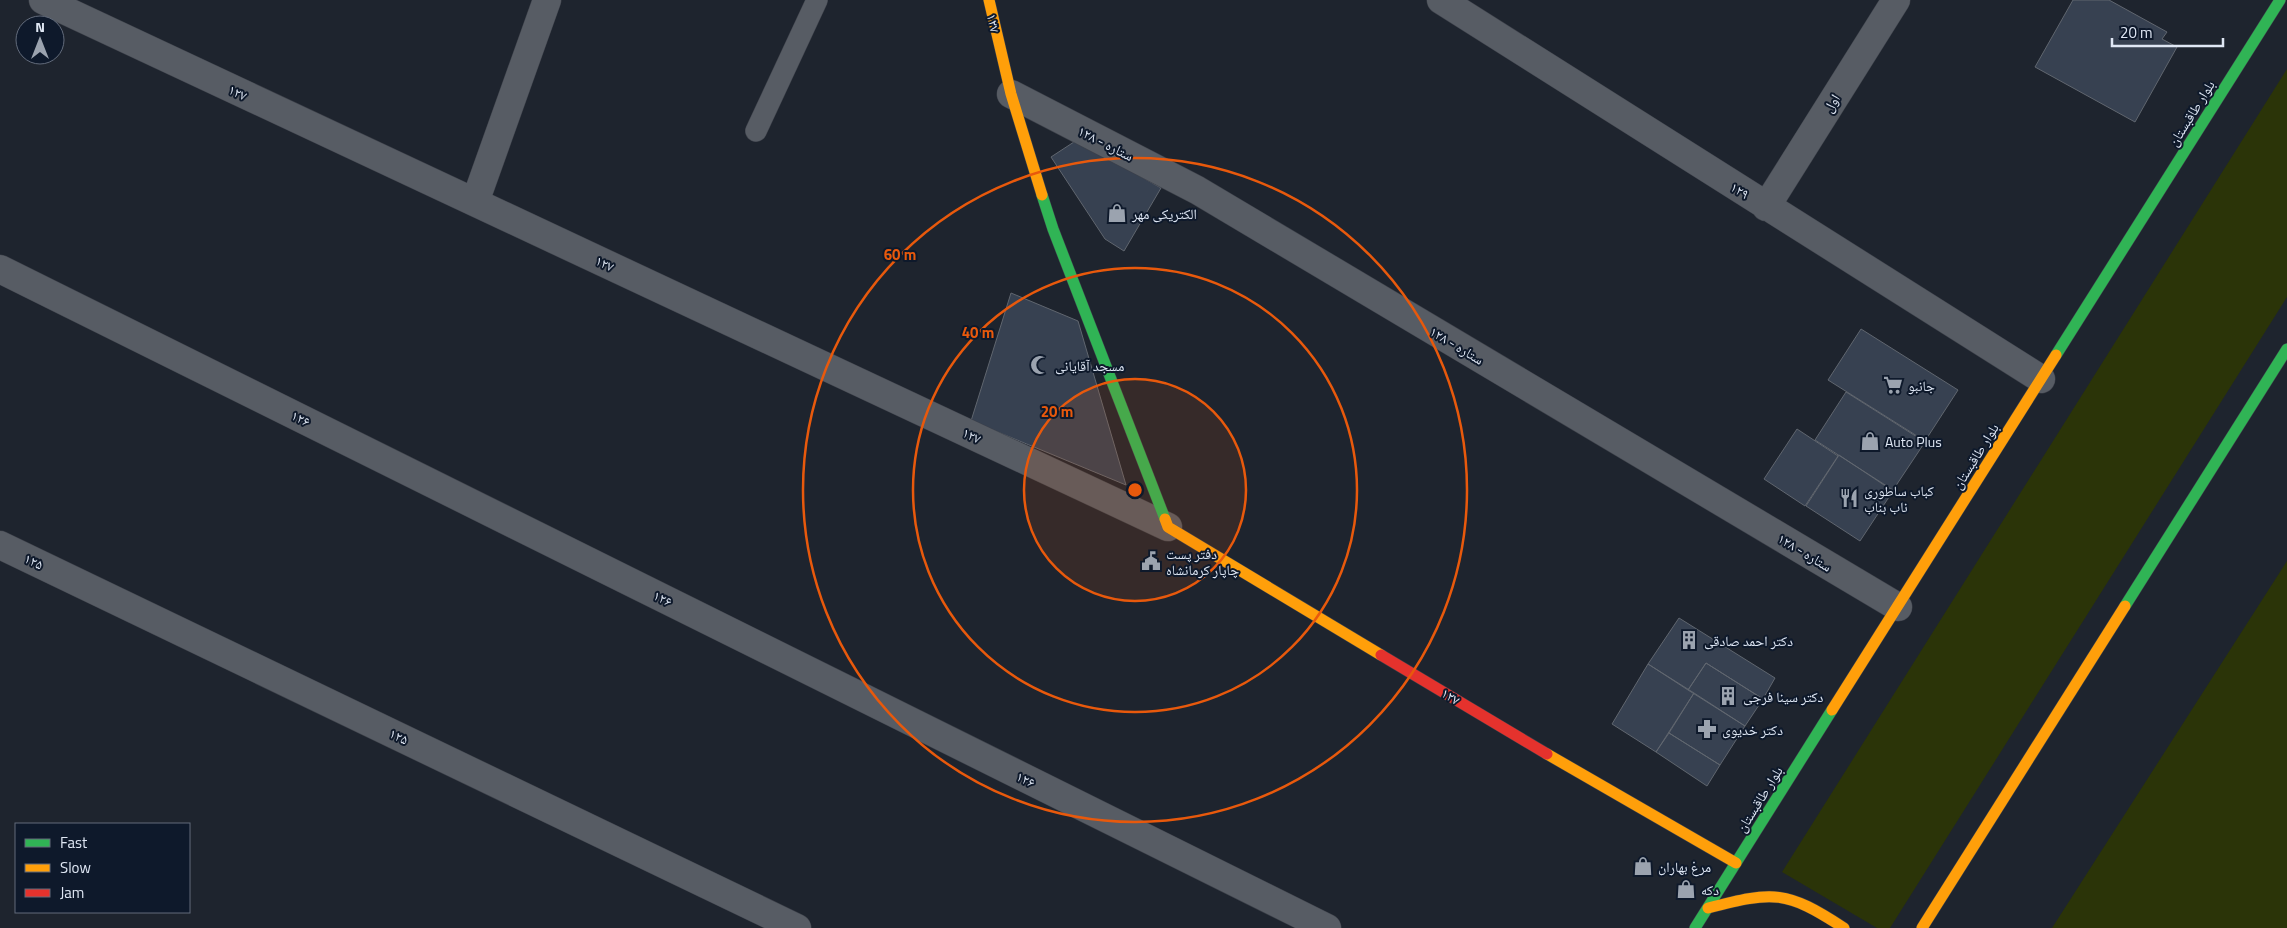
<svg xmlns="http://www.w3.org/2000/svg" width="2287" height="928" font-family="'Titillium Web','Noto Naskh Arabic',sans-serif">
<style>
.green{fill:#2b3408}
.building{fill:#374151;stroke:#60666f}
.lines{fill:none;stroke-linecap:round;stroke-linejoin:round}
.lane-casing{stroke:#3d414a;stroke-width:22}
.street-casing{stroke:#3d414a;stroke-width:29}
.fast-casing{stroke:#3d414a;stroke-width:12}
.slow-casing{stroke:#3d414a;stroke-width:12}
.jam-casing{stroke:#3d414a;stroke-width:12}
.lane{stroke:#575c64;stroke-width:21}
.street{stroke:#575c64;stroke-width:28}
.fast{stroke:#30b455;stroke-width:11}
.slow{stroke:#ff9f0a;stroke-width:11}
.jam{stroke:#e5322d;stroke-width:11}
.ring{fill:none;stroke:#e8590c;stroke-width:2.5}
.labels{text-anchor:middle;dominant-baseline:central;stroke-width:4;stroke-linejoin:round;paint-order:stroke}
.street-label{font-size:14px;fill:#dfe7f4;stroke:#0e192b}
.poi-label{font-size:14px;fill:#dfe7f4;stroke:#0e192b;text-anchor:start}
.centre{fill:#e8590c;stroke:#0e192b;stroke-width:2.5}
.ring-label{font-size:15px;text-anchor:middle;font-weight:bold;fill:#e8590c;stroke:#0e192b;stroke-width:4;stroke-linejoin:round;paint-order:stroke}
</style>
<rect width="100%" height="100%" fill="#1e242e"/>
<path class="green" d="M2287 69V297L1890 928H1877L1782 872Z
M2287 561V928H2052Z"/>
<path class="building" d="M2073 0H2109L2167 32 2162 39 2177 47 2135 122 2035 67Z
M1077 140 1161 188 1124 251 1105 239 1051 157Z
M1011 293 1078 321 1126 485 971 421Z
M1861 329 1958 390 1925 441 1828 380Z
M1846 392 1925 442 1893 490 1815 440Z
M1797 429 1838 456 1805 506 1764 479Z
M1839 455 1893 491 1860 541 1806 506Z
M1679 618 1775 678 1763 699 1706 663 1688 690 1648 664Z
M1706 663 1763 699 1745 726 1688 690Z
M1648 664 1694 693 1656 752 1612 724Z
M1694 693 1745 726 1720 765 1669 733Z
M1669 733 1720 765 1707 786 1656 752Z"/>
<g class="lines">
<g class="lane-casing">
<path id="lane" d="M756 131 817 0"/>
</g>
<g class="street-casing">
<path id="street" d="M43 0 1168 527
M1441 0 2041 379
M1011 94 1197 190 1898 607
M475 202 547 0
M1766 207 1896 0
M0 269 1327 928
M0 545 797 928"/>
</g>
<g class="fast-casing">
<path id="fast" d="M1042 195 1053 229 1165 519
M2056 355 2280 0
M2125 606 2287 349
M1695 928 1832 710"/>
</g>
<g class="slow-casing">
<path id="slow" d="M989 0 1011 94 1042 195
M1165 519 1168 527 1381 655
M1832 710 2056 355
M1547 754 1736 863
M1708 908C1774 891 1786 890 1844 928
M1922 928 2125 606"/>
</g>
<g class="jam-casing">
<path id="jam" d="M1381 655 1547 754"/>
</g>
<use href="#lane" class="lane"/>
<use href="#street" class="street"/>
<use href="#fast" class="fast"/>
<use href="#slow" class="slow"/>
<use href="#jam" class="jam"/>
</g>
<circle cx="1135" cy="490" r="111" fill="#e8590c" fill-opacity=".12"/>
<g class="ring">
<circle cx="1135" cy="490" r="111"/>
<circle cx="1135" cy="490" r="222"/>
<circle cx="1135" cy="490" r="332"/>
</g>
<defs>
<g id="shop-bare" transform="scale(1.5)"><path d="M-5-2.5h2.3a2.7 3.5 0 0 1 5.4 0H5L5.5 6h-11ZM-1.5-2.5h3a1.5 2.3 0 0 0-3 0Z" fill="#9ba3af" stroke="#0e192b" stroke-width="2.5" paint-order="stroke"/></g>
<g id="mosque-bare" transform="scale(1.5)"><path d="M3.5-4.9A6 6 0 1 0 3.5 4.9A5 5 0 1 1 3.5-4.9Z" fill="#9ba3af" stroke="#0e192b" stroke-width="2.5" paint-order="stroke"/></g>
<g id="supermarket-bare" transform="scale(1.5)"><path d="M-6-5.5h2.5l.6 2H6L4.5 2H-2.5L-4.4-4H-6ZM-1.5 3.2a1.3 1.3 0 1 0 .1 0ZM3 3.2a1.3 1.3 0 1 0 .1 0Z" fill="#9ba3af" stroke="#0e192b" stroke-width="2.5" paint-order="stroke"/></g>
<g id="restaurant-bare" transform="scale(1.5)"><path d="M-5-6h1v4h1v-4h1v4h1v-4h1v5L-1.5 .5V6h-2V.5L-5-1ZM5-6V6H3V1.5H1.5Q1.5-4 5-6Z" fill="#9ba3af" stroke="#0e192b" stroke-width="2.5" paint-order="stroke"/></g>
<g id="civic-bare" transform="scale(1.5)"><path d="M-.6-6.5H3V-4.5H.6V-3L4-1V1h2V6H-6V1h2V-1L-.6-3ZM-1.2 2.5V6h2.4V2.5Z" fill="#9ba3af" stroke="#0e192b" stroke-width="2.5" paint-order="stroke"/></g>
<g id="building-bare" transform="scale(1.5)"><path d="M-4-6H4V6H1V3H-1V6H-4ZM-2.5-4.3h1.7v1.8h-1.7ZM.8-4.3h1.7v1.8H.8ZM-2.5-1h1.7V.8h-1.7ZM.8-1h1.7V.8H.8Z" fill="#9ba3af" stroke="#0e192b" stroke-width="2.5" paint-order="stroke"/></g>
<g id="pharmacy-bare" transform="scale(1.5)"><path d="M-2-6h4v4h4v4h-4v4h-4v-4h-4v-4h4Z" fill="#9ba3af" stroke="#0e192b" stroke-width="2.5" paint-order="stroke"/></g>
</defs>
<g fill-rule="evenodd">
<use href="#shop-bare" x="1117" y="213"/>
<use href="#mosque-bare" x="1040" y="365"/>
<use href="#supermarket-bare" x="1893" y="385"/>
<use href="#shop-bare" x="1870" y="441"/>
<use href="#restaurant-bare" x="1849" y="498"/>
<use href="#civic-bare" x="1151" y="561"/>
<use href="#building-bare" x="1689" y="640"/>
<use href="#building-bare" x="1728" y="696"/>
<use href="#pharmacy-bare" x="1707" y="729"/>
<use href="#shop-bare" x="1643" y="866"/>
<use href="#shop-bare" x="1686" y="889"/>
</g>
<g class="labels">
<g class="street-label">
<text transform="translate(994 23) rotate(77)">۱۲۷</text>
<text transform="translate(238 92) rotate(25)">۱۲۷</text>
<text transform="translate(1831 103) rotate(-58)">اول</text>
<text transform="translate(2191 113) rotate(-58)">بلوار طاقبستان</text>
<text transform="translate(1106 143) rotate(27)">۱۲۸ - ستاره</text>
<text transform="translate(1740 190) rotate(32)">۱۲۹</text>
<text transform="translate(605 263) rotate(25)">۱۲۷</text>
<text transform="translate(1457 345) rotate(31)">۱۲۸ - ستاره</text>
<text transform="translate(301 418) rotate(26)">۱۲۶</text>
<text transform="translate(972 435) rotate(25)">۱۲۷</text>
<text transform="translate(1975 456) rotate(-58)">بلوار طاقبستان</text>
<text transform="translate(1805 552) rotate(31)">۱۲۸ - ستاره</text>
<text transform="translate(34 561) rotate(26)">۱۲۵</text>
<text transform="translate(663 598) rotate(26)">۱۲۶</text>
<text transform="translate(1451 696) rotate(31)">۱۲۷</text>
<text transform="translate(399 736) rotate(26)">۱۲۵</text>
<text transform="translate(1026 779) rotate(26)">۱۲۶</text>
<text transform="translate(1759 799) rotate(-58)">بلوار طاقبستان</text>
</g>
<g class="poi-label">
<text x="1132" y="213">الکتریکی مهر</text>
<text x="1055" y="365">مسجد آقایانی</text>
<text x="1908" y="385">جانبو</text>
<text x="1885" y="441">Auto Plus</text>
<text x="1864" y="490">کباب ساطوری<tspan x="1864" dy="16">ناب بناب</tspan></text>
<text x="1166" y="553">دفتر پست<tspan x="1166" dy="16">چاپار کرمانشاه</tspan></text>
<text x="1704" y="640">دکتر احمد صادقی</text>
<text x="1743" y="696">دکتر سینا فرجی</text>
<text x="1722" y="729">دکتر خدیوی</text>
<text x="1658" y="866">مرغ بهاران</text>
<text x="1701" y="889">دکه</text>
</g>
</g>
<circle cx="1135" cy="490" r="8" class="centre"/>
<g class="ring-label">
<text x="900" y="260">60 m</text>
<text x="978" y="338">40 m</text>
<text x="1057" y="417">20 m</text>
</g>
<rect x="15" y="823" width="175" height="90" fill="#0e192b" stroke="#626b7b"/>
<rect x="25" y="839" width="25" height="8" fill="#30b455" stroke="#626b7b"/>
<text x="60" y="848" font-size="15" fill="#dfe7f4">Fast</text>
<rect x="25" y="864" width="25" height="8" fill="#ff9f0a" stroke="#626b7b"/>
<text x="60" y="873" font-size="15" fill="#dfe7f4">Slow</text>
<rect x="25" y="889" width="25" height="8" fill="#e5322d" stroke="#626b7b"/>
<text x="60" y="898" font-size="15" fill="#dfe7f4">Jam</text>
<g transform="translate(40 40)"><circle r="24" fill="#0e192b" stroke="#626b7b"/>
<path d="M0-4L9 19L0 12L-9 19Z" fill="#9ba3af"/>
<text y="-8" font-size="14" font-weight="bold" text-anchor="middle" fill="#dfe7f4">N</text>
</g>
<path d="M2112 38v8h111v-8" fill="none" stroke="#dfe7f4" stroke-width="2.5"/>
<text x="2120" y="38" font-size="15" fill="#dfe7f4" stroke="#0e192b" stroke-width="4" paint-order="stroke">20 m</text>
</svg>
